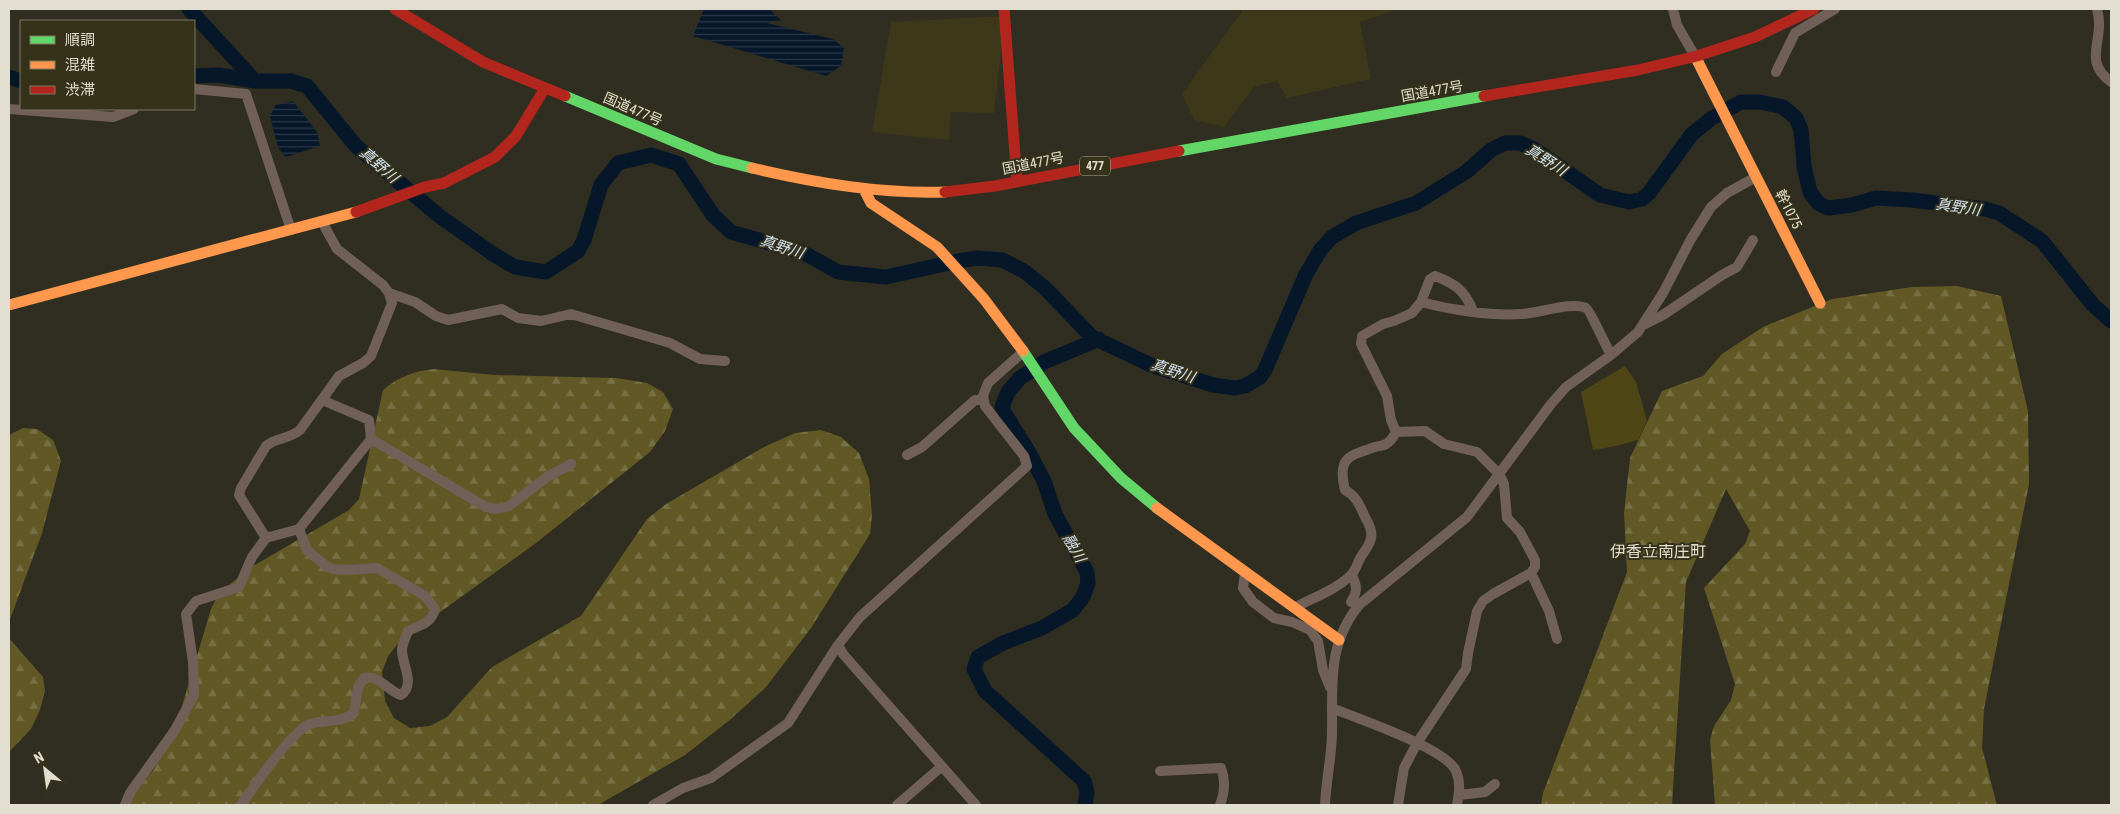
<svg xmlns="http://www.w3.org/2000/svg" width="2120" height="814" font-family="'Roboto Condensed','Noto Sans JP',sans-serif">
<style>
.built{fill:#3d381a}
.grass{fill:#4f4615}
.forest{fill:url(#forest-firs)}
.water{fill:url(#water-rules)}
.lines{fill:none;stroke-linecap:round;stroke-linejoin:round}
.river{stroke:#07172a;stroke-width:15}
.street{stroke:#716057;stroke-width:10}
.fast{stroke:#63d668;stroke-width:11}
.slow{stroke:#ff974d;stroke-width:11}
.jam{stroke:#b3261e;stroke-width:11}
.labels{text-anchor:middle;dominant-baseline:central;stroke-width:4;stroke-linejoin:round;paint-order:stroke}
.shield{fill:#36321a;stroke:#aeab9a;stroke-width:1}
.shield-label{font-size:12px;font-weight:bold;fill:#e2dfd1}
.street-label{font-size:14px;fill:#e2dfd1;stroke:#36321a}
.water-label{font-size:15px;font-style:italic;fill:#d4e4f7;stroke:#36321a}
.quarter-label{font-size:16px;fill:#e2dfd1;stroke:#36321a}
</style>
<defs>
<pattern id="forest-firs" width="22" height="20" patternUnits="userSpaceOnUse" patternTransform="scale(1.25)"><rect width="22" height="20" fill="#615826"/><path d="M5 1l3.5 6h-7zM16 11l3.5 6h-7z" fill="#777044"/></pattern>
<pattern id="water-rules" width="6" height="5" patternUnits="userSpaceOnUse" patternTransform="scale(1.25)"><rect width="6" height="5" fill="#07172a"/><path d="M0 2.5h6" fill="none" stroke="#2b3848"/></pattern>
</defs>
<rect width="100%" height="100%" fill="#302e20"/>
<path class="built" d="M1241 9H1398L1360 22 1371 79 1287 98 1277 81 1254 87 1224 127 1194 120 1182 94 1242 11Z
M1005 16 994 113 951 112 949 140 872 132 891 22Z"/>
<path class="grass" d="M1625 366 1636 382 1647 421 1638 440 1616 446 1593 450 1581 392Z"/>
<path class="forest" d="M1957 286 2001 296 2028 411 2029 484 1984 709 1982 748 1997 805H1715L1710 740 1714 726 1731 700 1735 684 1704 588 1745 544 1750 531 1726 489 1686 582 1672 805H1541L1543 793 1627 572 1624 513 1630 458 1662 391 1703 376 1722 354 1763 327 1832 299 1912 287Z
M434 369 494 375 616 378 647 383 663 392 673 409 665 431 650 452 536 543 400 641 388 656 382 672 385 701 394 718 410 728 430 726 447 717 492 667 581 616 647 519 666 504 764 447 795 433 821 430 841 437 859 453 869 479 872 515 870 534 811 628 766 687 731 719 685 755 598 805H126L154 769 176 726 211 609 219 593 253 566 349 510 359 499 383 390C398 377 414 371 434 369Z
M23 428 37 429 53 440 61 461 42 533 9 622V435Z
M9 638 43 677 45 691 40 710 31 729 9 752Z"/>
<path class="water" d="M704 9H769L781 20 767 23 833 39 844 48 841 66 826 76 693 36Z
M293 101 317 132 320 146 286 157 278 148 270 116 276 105Z"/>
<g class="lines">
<path class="river" d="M189 9 255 81
M194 76 219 75 255 81H291L307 86 356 146 438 215 493 254 515 267 546 272 578 251 584 240 601 185 618 163 651 155 679 164 713 215 731 232 804 253 838 272 886 277 963 260 978 258 1002 260 1024 271 1045 288 1092 337 1151 365 1213 385 1235 388 1245 386 1260 377 1265 370 1306 274 1321 249 1332 237 1356 223 1416 203 1466 172 1491 150 1505 143H1520L1534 149 1600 195 1629 202 1642 199 1649 193 1692 134 1712 118 1741 102H1760L1783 107 1796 118 1801 130 1804 166 1810 192 1818 203 1828 208 1852 205 1876 198 1912 200 1985 209 1999 213 2042 241 2093 305 2111 321
M9 77 21 81
M1085 805 1087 792 1084 781 985 691 974 669 978 657 1003 643 1042 628 1073 610 1083 597 1088 583 1087 572 1055 514 1044 481 1027 449 1005 414 1002 407 1008 392 1020 378 1044 362 1099 339"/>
<path class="street" d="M1673 9 1677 25 1696 58
M2097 9C2106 40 2081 60 2111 82
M1776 72 1795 33 1835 9
M194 89 246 94 291 230
M9 109 113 117 134 109
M389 293 415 302 436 316 448 320 502 309 518 318 541 321 571 314 670 343 700 359 725 361
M1421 302C1451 310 1490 316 1521 314 1536 314 1573 301 1586 308 1589 309 1607 348 1611 355
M1643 325 1663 315 1722 275 1737 267 1753 240
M1396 432 1425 431 1444 444 1477 452 1500 475 1504 484 1507 518 1520 532 1535 560V567L1531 573 1493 594 1483 601 1477 611 1468 653 1466 669 1417 743 1404 768 1398 805
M371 439 486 507 496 509 509 506 547 477 571 464
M907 455 922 447 975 400 983 399
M266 538 239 495 241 488 266 446C276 437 288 440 300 430L339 376 363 363 371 356 392 303 389 293 383 285 337 249 322 222
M1245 573 1243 588 1253 602 1274 618 1292 622 1310 630 1318 641 1323 670 1330 687
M1531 573 1549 611 1557 639
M1351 602C1358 591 1357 586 1352 575
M1294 608C1312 598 1336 590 1351 575 1356 570 1358 561 1362 555 1373 540 1375 534 1365 517 1359 504 1357 497 1345 490 1337 458 1348 456 1375 447 1378 446 1383 446 1386 444 1391 441 1394 436 1396 432L1391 420 1387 396 1361 344 1362 336 1383 324 1394 321 1412 313 1421 302 1430 279 1435 276C1456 284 1465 291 1473 311
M838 645 843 654 976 805
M1332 708C1358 719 1446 748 1456 771 1461 783 1459 793 1457 805
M1160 771 1221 768C1226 781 1225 792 1220 805
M1459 795 1485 792 1495 784
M125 805 130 793 175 730 194 695 193 662 186 614 196 601 239 587 252 557 266 538 299 529 371 439 369 420 322 400
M241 805C252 789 293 729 310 724 326 719 340 724 354 713L358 687 364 678C379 675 387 690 401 695 416 684 402 665 402 650 402 644 406 637 408 631 420 625 432 623 435 609L425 596 377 568 349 570 333 569 326 566 307 550 299 529
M653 805 683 788 711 778 788 723 838 645 860 617 1027 466 1024 456 985 406 983 396 988 383 1023 352
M897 805 941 767
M1325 805C1326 782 1331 759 1332 736 1333 688 1326 644 1360 604L1467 517 1551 404 1566 387 1611 355 1638 332 1663 293 1691 239 1711 207 1727 193 1756 177"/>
<path class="fast" d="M565 96 716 159 752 168
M1179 151 1484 96
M1023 351 1074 428 1121 478 1157 508"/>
<path class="slow" d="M1696 58 1820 303
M752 168C816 183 880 194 945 192
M864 189 871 203 937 247 984 299 1023 351
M9 305 356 212
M1157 508 1339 640"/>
<path class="jam" d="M395 9 483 62 565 96
M1004 9 1017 182
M1484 96 1638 70 1697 56 1755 37 1814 9
M945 192 995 186 1179 151
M356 212 425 187 444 183 495 157 516 136 545 88"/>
</g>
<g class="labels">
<rect class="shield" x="1080" y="156.5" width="30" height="19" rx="4"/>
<g class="shield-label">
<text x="1095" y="166">477</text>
</g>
<g class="street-label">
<text transform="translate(1432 91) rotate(-10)">国道477号</text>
<text transform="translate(633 109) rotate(23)">国道477号</text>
<text transform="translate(1033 163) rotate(-11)">国道477号</text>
<text transform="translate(1789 209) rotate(63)">幹1075</text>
</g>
<g class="water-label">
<text transform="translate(1546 160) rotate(32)">真野川</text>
<text transform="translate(379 165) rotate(41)">真野川</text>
<text transform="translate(1958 207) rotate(9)">真野川</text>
<text transform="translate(782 247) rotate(18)">真野川</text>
<text transform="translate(1173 371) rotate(18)">真野川</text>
<text transform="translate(1074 548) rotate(60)">融川</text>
</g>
<g class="quarter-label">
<text x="1658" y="551">伊香立南庄町</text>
</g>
</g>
<rect width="2120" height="814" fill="none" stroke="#e2dfd1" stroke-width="20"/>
<rect x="20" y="20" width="175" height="90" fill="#36321a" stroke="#7b7763"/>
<rect x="30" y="36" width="25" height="8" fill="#63d668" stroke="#7b7763"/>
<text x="65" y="45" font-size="15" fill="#e2dfd1">順調</text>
<rect x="30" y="61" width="25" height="8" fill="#ff974d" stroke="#7b7763"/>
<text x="65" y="70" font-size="15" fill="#e2dfd1">混雑</text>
<rect x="30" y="86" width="25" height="8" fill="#b3261e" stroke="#7b7763"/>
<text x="65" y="95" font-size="15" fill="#e2dfd1">渋滞</text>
<g transform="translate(45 769) rotate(331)" stroke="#36321a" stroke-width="4" paint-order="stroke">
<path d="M0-4L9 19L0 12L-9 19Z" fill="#e2dfd1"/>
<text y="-8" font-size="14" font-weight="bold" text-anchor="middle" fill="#e2dfd1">N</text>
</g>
</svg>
